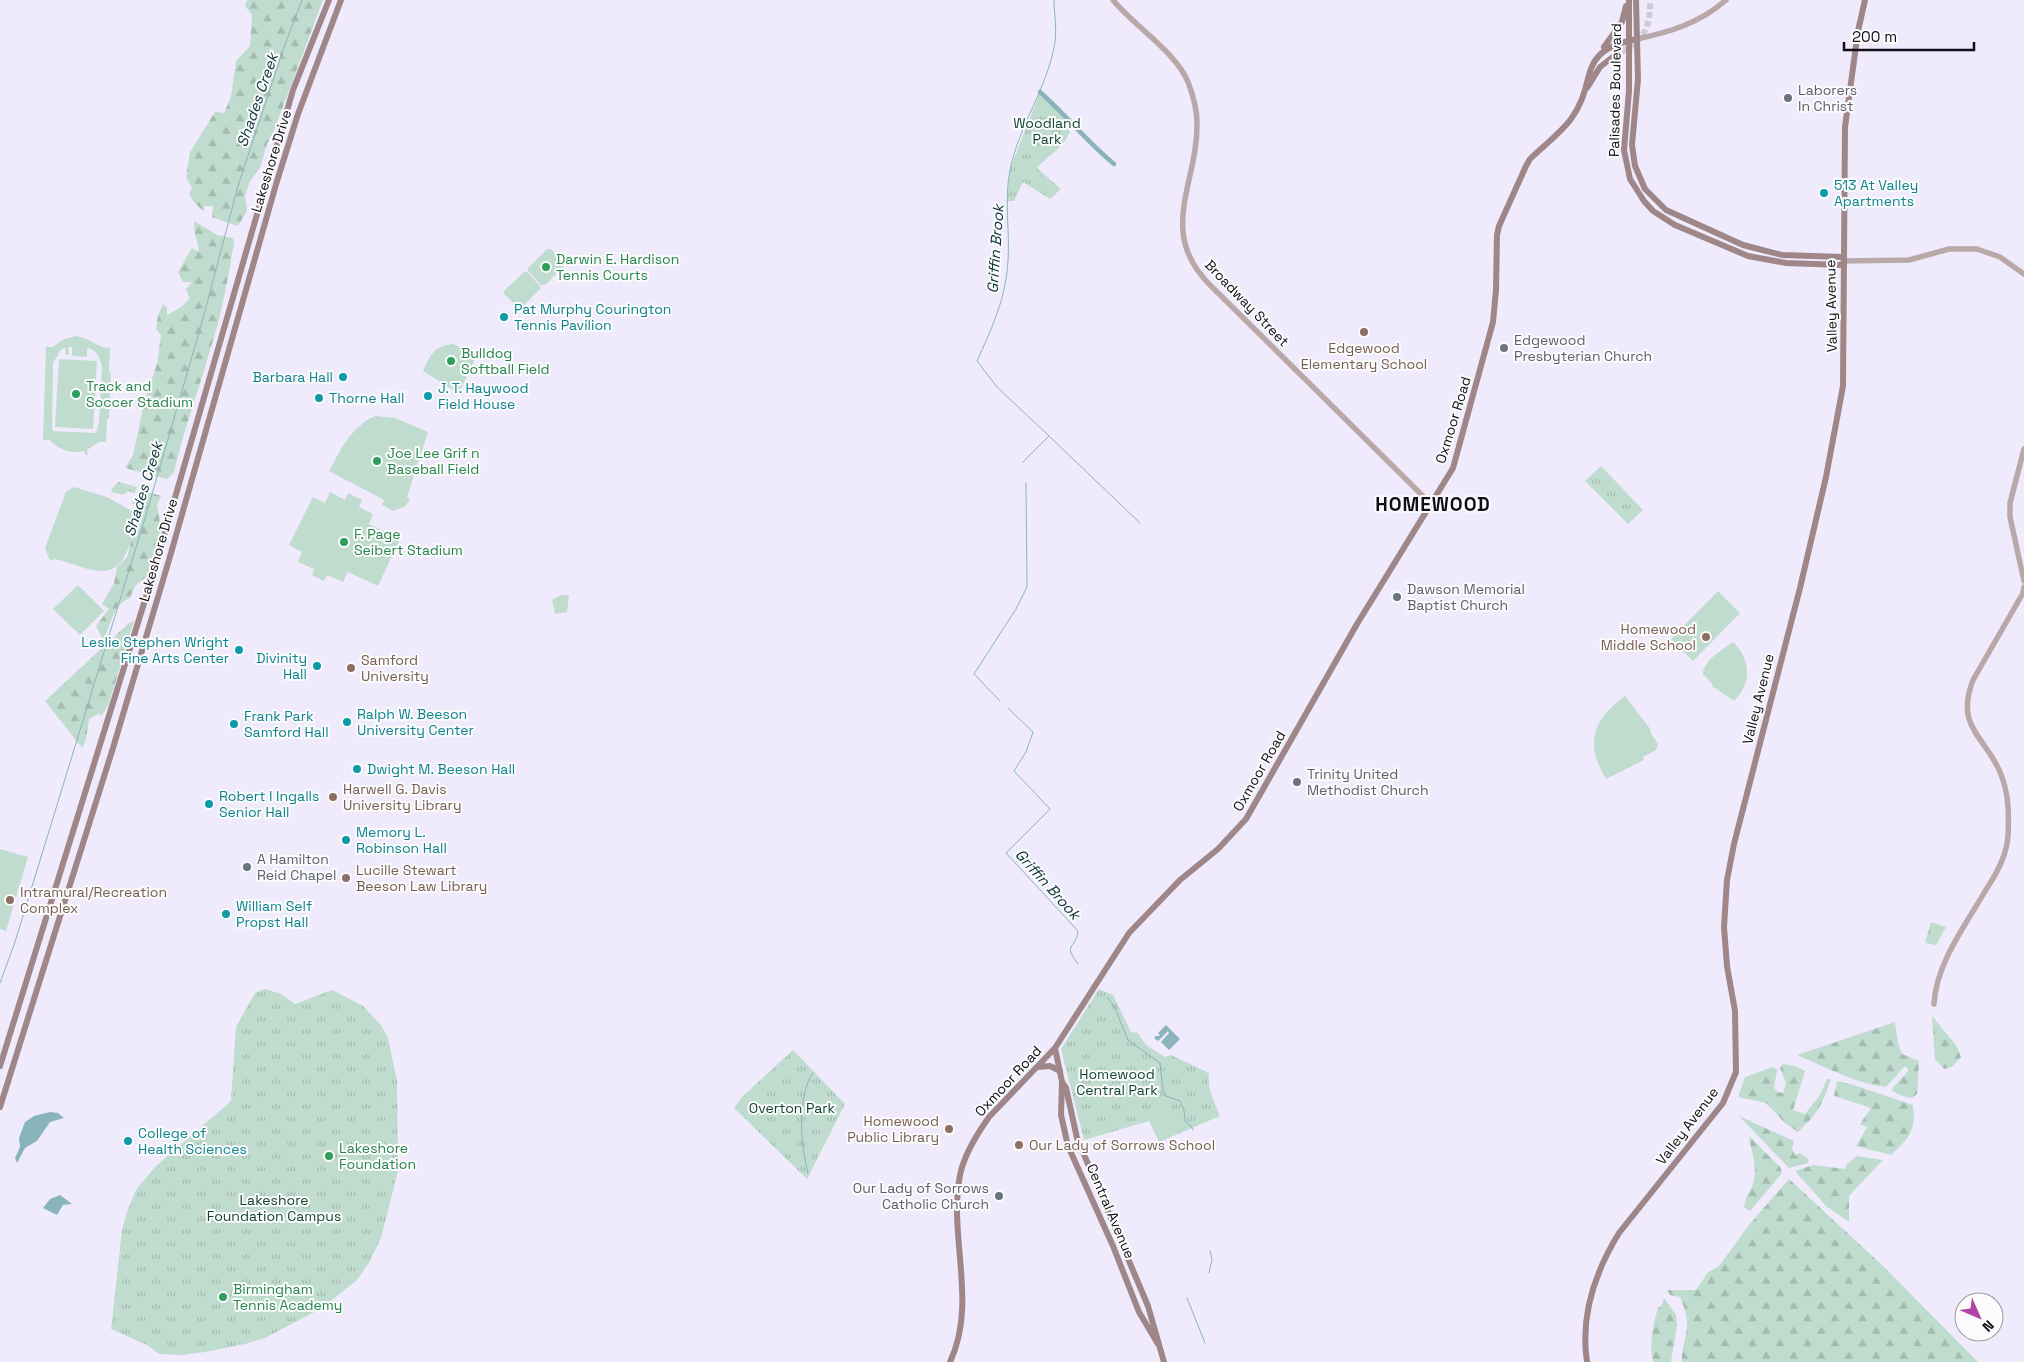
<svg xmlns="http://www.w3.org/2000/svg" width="2024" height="1362" font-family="'Space Grotesk',sans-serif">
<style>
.grass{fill:url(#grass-tufts)}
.forest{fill:url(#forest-firs)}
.pitch{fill:#c0dcce;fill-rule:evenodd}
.water{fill:#89b4bb}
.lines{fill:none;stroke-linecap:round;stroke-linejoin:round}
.stream{stroke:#89b4bb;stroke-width:1}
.canal{stroke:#89b4bb;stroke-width:4.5}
.secondary-tunnel{stroke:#cecada;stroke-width:6;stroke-dasharray:6 3;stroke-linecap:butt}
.tertiary{stroke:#baa8a9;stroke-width:5.5}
.secondary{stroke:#9f8688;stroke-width:6}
.worship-dot{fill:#6b7280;stroke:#fbfbfb;stroke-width:2}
.culture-dot{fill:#0f9aa8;stroke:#fbfbfb;stroke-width:2}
.leisure-dot{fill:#2e9e5b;stroke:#fbfbfb;stroke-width:2}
.education-dot{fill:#8d6e63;stroke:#fbfbfb;stroke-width:2}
.labels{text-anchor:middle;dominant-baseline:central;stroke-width:4;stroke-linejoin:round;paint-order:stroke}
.street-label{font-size:14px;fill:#100e17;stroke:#fbfbfb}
.worship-label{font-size:14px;fill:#5b616d;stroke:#fbfbfb;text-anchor:start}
.park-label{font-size:14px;fill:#134432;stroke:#fbfbfb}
.culture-label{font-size:14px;fill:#0d838f;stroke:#fbfbfb;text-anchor:start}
.leisure-label{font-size:14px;fill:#27864d;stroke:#fbfbfb;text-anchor:start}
.education-label{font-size:14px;fill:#785e54;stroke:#fbfbfb;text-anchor:start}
.water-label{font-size:15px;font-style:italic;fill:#073238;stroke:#fbfbfb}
.district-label{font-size:19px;font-weight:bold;letter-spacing:1px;fill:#100e17;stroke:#fbfbfb}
</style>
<defs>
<pattern id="grass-tufts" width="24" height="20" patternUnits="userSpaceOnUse" patternTransform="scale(1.25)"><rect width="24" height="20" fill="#c0dcce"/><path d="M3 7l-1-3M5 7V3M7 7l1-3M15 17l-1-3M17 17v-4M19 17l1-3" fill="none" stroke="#a4bcb0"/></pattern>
<pattern id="forest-firs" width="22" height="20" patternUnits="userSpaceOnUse" patternTransform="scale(1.25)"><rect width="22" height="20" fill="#c0dcce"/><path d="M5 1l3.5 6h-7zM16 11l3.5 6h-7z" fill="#a4bcb0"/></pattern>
</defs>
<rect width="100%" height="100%" fill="#efebfd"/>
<path class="grass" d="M1040 92 1061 111 1070 132C1061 151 1050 153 1037 168L1061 189 1050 199 1023 182 1014 201H1007L1010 169Z
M1601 466 1643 510 1628 524 1585 481Z
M569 595 567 612 555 614 552 600 559 596Z
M1931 922 1946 927 1936 945 1925 943Z
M265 989 281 994 295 1004 332 990 363 1006 381 1025 388 1038 397 1081 398 1171 381 1238 370 1261 357 1280 322 1308 265 1338 245 1344 205 1352 181 1355 159 1354 147 1345 111 1329 122 1230 127 1212 136 1190 155 1167 231 1101 236 1027 255 993Z
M1099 989 1113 995 1131 1032 1138 1033 1146 1045 1165 1057 1171 1055 1209 1073C1207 1089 1214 1101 1220 1116L1159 1142 1149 1121 1084 1140 1061 1049Z
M793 1050 845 1104 807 1179 734 1108 742 1097Z"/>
<path class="forest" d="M247 0H323L275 128 267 144 260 168 250 181 245 196 247 211 238 226 212 217 213 206H204V212L194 202 189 194 192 187 186 178 190 152 215 112 224 113 231 97 236 61 250 46 252 15 245 6Z
M194 221 217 235 233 238 234 243C228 278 222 313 211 347 199 389 184 429 174 472L167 479 125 468 133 455 145 399 157 364 161 335 156 329 158 315 163 304 167 308V315L181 307 190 298 186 289 192 282H183L178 272 192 248 199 252C198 240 193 233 194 221Z
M119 482 137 487 135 493 128 491 123 495 111 492 113 487Z
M145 491 161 496 157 505 161 529 152 565 146 577 135 586 130 598C112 605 112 624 103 640L96 626 109 609 102 604 114 583 117 567 127 557 138 514 137 506 131 503 135 501 139 502Z
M134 621 108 706 102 715 98 714 89 719 86 740 82 748 45 701 129 623Z
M1932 1016 1956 1045 1961 1057 1952 1067 1944 1069 1935 1059Z
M1895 1022 1898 1043 1902 1054 1919 1061 1917 1094 1912 1098 1902 1096 1891 1090 1909 1070 1905 1066 1886 1087C1857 1084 1823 1066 1797 1055Z
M1783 1064 1795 1066 1805 1071 1793 1110 1805 1114 1820 1095 1827 1079H1831C1823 1103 1817 1115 1798 1132L1785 1123 1766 1103 1738 1097 1745 1077 1773 1067 1777 1070 1774 1088 1778 1092 1783 1093 1786 1083 1780 1068Z
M1837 1081 1854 1085 1913 1105C1916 1132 1909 1138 1891 1155L1856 1146 1867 1127 1860 1124 1871 1108 1834 1096Z
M1739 1116 1794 1141 1792 1148 1795 1155 1800 1153 1809 1159 1808 1163 1789 1168Z
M1749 1136 1781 1168 1782 1173 1750 1211 1744 1207C1745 1196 1752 1190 1754 1180 1757 1165 1751 1151 1749 1136Z
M1857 1156 1883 1160 1849 1196V1222L1826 1206 1795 1171 1813 1165 1845 1169 1847 1164Z
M1789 1179 1882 1265 1978 1362H1682C1681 1349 1687 1338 1687 1325 1688 1315 1683 1305 1680 1297L1670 1295 1667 1290H1696L1708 1272 1719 1266 1749 1225Z
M1664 1298 1676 1315 1677 1325 1671 1362H1653C1649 1344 1653 1325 1658 1308L1662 1305Z"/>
<path class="pitch" d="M547 249H551L564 263V266L545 285H541L528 271V268Z
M524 272H527L540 286V289L521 308H519L504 294V291Z
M76 336C91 338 97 348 110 348L109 372 111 373 109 419H107L106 442H99L87 450 88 455H85L84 451C71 454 59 450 50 440H43L46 347H53L64 339ZM65 347 66 355H69L68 347H72V356L87 357V348C97 350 100 358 102 367L99 423 96 433 53 431 52 428 53 363 60 351Z
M453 344 477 355 460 390 456 392 423 371C431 355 433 346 453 344Z
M59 359 97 361 93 429 55 427Z
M375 416 395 418 428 432 407 497 410 499 406 506 393 511 382 505 384 500 329 471C341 449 351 427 375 416Z
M74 487 107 497 137 514C132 533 129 573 100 571 85 570 69 562 55 559L50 561 45 548 66 492Z
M330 492 345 500 348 493 362 500 359 507 373 514 369 524 400 539 378 586 348 572 343 582 327 575 324 581 312 575 314 569 298 562 302 552 289 545 313 497 325 503Z
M78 585 104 611 80 635 53 609Z
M1718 591 1740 613 1693 661 1671 639Z
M1733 642C1751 659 1752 684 1734 701L1712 686 1713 685 1703 674C1703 661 1723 649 1733 642Z
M1625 696 1651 730 1650 732 1658 744 1656 750 1643 757 1644 760 1606 779C1584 743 1593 720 1625 696Z
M0 849 28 857 6 931 0 929Z
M1170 1109 1172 1110 1180 1130V1132L1163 1139 1160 1138 1152 1119 1153 1117Z"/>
<path class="water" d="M1166 1025 1180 1039 1169 1050 1161 1042 1169 1033 1168 1031 1158 1041 1154 1038 1156 1036H1160L1158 1033Z
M50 1112 58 1113 64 1118 50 1122 37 1141 25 1148 17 1163 15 1158 20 1147 19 1138 25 1122 34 1116Z
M60 1195 72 1204 63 1205 57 1215 43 1208 50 1199Z"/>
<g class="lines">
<path class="stream" d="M1050 437 1140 523
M1023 462 1049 436 997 387 977 361C992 328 1006 298 1008 261 1010 231 1004 200 1010 170 1019 125 1048 87 1055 42 1057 28 1054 13 1054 0
M1000 701 974 674 1016 609 1027 587 1026 483
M1008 708 1033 732 1026 752 1014 771 1050 809 1006 853 1078 931C1076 950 1062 943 1078 964
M0 983 15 942 146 515 204 315 238 186 284 47 302 0
M1107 997 1114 1006 1128 1040 1160 1063 1163 1092 1166 1096 1180 1101 1184 1110 1185 1121 1191 1126 1193 1130
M808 1173C801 1146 796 1097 813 1073
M1209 1273 1212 1259 1210 1251
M1187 1298 1205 1343"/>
<path class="canal" d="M1040 92C1066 115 1087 142 1114 164"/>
<path class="secondary-tunnel" d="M1614 56C1641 42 1651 32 1650 0"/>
<path class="tertiary" d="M1113 0C1134 26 1176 52 1188 82 1193 95 1197 109 1197 123 1198 184 1156 232 1211 286L1431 504
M1637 39C1670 32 1700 23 1726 0
M1843 261 1909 260 1949 249H1977L2000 257 2024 274
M2024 449 2010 503V517L2024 581
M1934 1004C1936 963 1967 923 1987 888 1997 873 2007 854 2008 836 2009 814 2009 793 2000 772 1984 735 1955 727 1973 680L2023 593 2024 587"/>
<path class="secondary" d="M1629 0V91L1624 150 1630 179 1644 201 1653 211 1675 225 1748 256 1786 263 1843 265
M1636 0 1638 79 1632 145 1635 166 1645 189 1666 210 1743 245 1782 255 1843 257
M1604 47 1622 22 1626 6
M1587 88 1600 67 1614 56
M1055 1048 1062 1082 1061 1115 1068 1146 1113 1246 1139 1312 1158 1344
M0 1066 150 584 293 90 329 0
M1038 1067 1050 1066 1060 1071
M1062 1082 1066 1088 1077 1138 1148 1306 1164 1362
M0 1107 113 748 169 560 277 181 298 114 341 0
M950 1362C978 1303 948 1237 960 1175 964 1155 977 1134 989 1117L1055 1048 1129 933 1180 880 1218 849 1246 819 1357 624 1453 468 1493 322 1496 290 1497 235 1499 226 1526 166 1530 159C1543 146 1560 134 1571 119 1599 81 1574 51 1637 39
M1587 1362C1580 1316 1595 1272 1619 1233L1723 1103 1736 1072 1735 1011 1727 966 1724 927 1727 880 1734 844 1800 588 1826 477 1843 386 1845 127 1858 31 1865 0"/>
</g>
<g class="worship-dot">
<circle cx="1788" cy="98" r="5"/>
<circle cx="1504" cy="348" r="5"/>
<circle cx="1397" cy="597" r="5"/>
<circle cx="1297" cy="782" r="5"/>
<circle cx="247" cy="867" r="5"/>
<circle cx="999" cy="1196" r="5"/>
</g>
<g class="culture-dot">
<circle cx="1824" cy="193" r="5"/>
<circle cx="504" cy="317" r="5"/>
<circle cx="343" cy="377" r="5"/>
<circle cx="428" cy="396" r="5"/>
<circle cx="319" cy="398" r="5"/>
<circle cx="239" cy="650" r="5"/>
<circle cx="317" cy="666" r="5"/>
<circle cx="347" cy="722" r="5"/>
<circle cx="234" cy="724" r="5"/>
<circle cx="357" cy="769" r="5"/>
<circle cx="209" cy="804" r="5"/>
<circle cx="346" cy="840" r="5"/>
<circle cx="226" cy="914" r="5"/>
<circle cx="128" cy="1141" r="5"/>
</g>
<g class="leisure-dot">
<circle cx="546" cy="267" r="5"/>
<circle cx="451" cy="361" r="5"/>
<circle cx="76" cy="394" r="5"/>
<circle cx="377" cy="461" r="5"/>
<circle cx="344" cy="542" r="5"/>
<circle cx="329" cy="1156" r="5"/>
<circle cx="223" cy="1297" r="5"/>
</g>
<g class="education-dot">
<circle cx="1364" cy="332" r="5"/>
<circle cx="1706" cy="637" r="5"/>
<circle cx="351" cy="668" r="5"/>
<circle cx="333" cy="797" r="5"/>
<circle cx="346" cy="878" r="5"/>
<circle cx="10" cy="900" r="5"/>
<circle cx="949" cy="1129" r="5"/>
<circle cx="1019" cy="1145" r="5"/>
</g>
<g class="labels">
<g class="street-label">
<text transform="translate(1615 90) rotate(-89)">Palisades Boulevard</text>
<text transform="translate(271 161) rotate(-73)">Lakeshore Drive</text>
<text transform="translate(1247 303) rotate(46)">Broadway Street</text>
<text transform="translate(1831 306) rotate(-91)">Valley Avenue</text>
<text transform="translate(1453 420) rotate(-73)">Oxmoor Road</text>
<text transform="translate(158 550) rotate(-74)">Lakeshore Drive</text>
<text transform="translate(1758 699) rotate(-76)">Valley Avenue</text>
<text transform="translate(1259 771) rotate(-60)">Oxmoor Road</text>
<text transform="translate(1008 1081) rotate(-47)">Oxmoor Road</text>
<text transform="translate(1687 1126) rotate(-53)">Valley Avenue</text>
<text transform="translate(1111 1211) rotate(67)">Central Avenue</text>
</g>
<g class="worship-label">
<text x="1798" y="90">Laborers<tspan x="1798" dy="16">In Christ</tspan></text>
<text x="1514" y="340">Edgewood<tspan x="1514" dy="16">Presbyterian Church</tspan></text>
<text x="1407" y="589">Dawson Memorial<tspan x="1407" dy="16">Baptist Church</tspan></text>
<text x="1307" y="774">Trinity United<tspan x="1307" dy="16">Methodist Church</tspan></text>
<text x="257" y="859">A Hamilton<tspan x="257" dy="16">Reid Chapel</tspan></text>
<text x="989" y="1188" text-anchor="end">Our Lady of Sorrows<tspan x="989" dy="16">Catholic Church</tspan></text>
</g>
<g class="park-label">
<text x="1047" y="123">Woodland<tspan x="1047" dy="16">Park</tspan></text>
<text x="1117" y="1074">Homewood<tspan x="1117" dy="16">Central Park</tspan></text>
<text x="792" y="1108">Overton Park</text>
<text x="274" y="1200">Lakeshore<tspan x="274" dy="16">Foundation Campus</tspan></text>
</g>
<g class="culture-label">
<text x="1834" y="185">513 At Valley<tspan x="1834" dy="16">Apartments</tspan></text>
<text x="514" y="309">Pat Murphy Courington<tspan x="514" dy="16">Tennis Pavilion</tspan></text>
<text x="333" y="377" text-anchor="end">Barbara Hall</text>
<text x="438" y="388">J. T. Haywood<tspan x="438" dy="16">Field House</tspan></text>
<text x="329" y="398">Thorne Hall</text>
<text x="229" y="642" text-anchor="end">Leslie Stephen Wright<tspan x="229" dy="16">Fine Arts Center</tspan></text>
<text x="307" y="658" text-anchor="end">Divinity<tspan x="307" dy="16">Hall</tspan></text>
<text x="357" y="714">Ralph W. Beeson<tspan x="357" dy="16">University Center</tspan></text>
<text x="244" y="716">Frank Park<tspan x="244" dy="16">Samford Hall</tspan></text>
<text x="367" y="769">Dwight M. Beeson Hall</text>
<text x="219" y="796">Robert I Ingalls<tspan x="219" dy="16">Senior Hall</tspan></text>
<text x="356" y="832">Memory L.<tspan x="356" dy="16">Robinson Hall</tspan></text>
<text x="236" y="906">William Self<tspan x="236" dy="16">Propst Hall</tspan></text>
<text x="138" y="1133">College of<tspan x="138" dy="16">Health Sciences</tspan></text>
</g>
<g class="leisure-label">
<text x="556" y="259">Darwin E. Hardison<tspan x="556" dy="16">Tennis Courts</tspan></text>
<text x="461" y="353">Bulldog<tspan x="461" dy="16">Softball Field</tspan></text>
<text x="86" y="386">Track and<tspan x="86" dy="16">Soccer Stadium</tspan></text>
<text x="387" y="453">Joe Lee Grif n<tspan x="387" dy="16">Baseball Field</tspan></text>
<text x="354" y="534">F. Page<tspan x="354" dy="16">Seibert Stadium</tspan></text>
<text x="339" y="1148">Lakeshore<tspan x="339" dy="16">Foundation</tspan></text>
<text x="233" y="1289">Birmingham<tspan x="233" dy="16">Tennis Academy</tspan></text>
</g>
<g class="education-label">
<text x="1364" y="348" text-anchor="middle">Edgewood<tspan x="1364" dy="16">Elementary School</tspan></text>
<text x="1696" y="629" text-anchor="end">Homewood<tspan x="1696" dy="16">Middle School</tspan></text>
<text x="361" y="660">Samford<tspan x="361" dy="16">University</tspan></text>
<text x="343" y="789">Harwell G. Davis<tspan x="343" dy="16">University Library</tspan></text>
<text x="356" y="870">Lucille Stewart<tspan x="356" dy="16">Beeson Law Library</tspan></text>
<text x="20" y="892">Intramural/Recreation<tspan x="20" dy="16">Complex</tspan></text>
<text x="939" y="1121" text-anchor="end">Homewood<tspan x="939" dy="16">Public Library</tspan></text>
<text x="1029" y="1145">Our Lady of Sorrows School</text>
</g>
<g class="water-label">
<text transform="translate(257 100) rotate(-71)">Shades Creek</text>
<text transform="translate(995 249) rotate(-86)">Griffin Brook</text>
<text transform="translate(143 489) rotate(-73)">Shades Creek</text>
<text transform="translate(1048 884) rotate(48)">Griffin Brook</text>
</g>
<g class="district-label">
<text x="1433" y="504">HOMEWOOD</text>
</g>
</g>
<g transform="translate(1979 1317) rotate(135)"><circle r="24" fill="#fbfbfb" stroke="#9d9ca0"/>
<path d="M0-4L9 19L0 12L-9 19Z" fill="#b045a6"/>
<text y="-8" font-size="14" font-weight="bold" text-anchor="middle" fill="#100e17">N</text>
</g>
<path d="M1844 42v8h130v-8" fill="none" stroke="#100e17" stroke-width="2.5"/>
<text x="1852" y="42" font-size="15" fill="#100e17" stroke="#fbfbfb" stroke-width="4" paint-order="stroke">200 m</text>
</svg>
